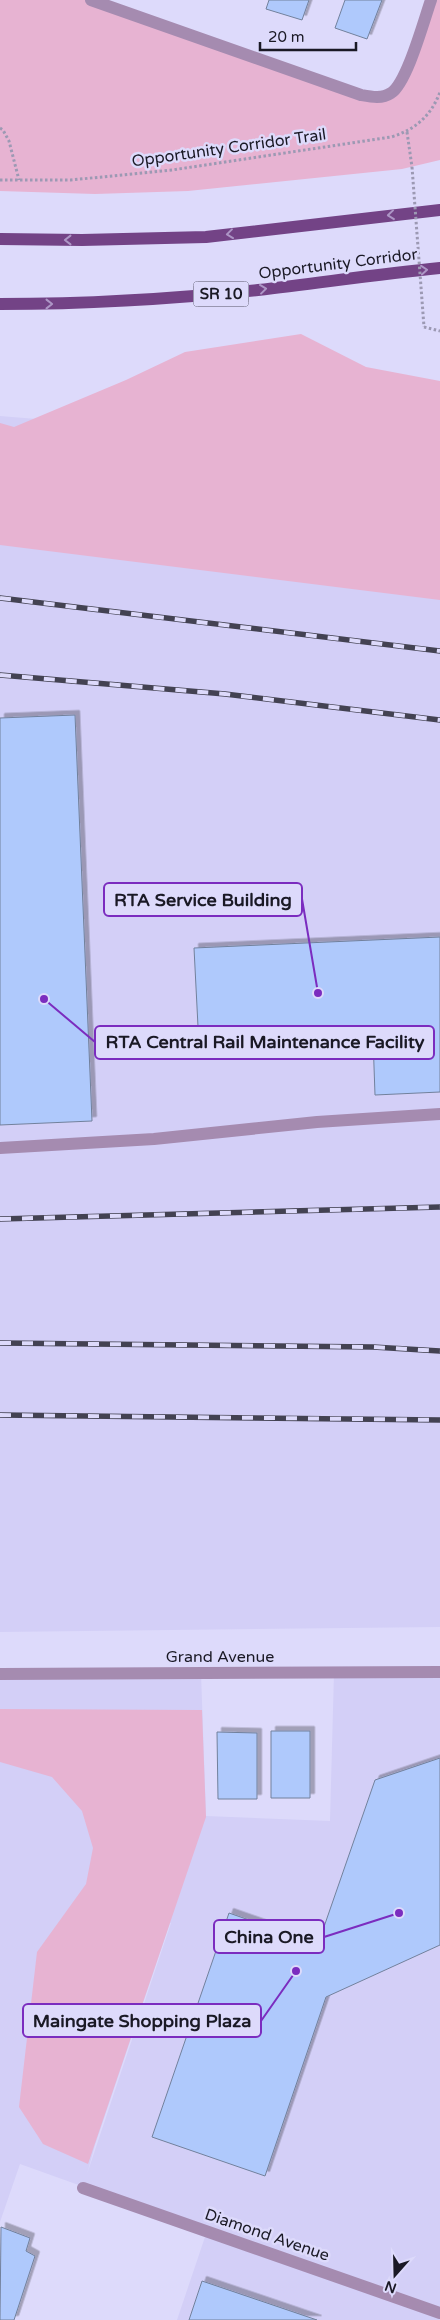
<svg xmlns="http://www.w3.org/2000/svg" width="440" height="2320" font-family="'Varela Round',sans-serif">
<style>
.built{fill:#d3cff7;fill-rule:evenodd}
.green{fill:#e7b3d2}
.building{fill:#afc9fc;stroke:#72819c;filter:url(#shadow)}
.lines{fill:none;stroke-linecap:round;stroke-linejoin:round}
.path{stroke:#9c99b3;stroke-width:3;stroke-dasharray:2.5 2.5;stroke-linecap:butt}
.minor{stroke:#a58bb0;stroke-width:12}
.major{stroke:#734386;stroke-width:12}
.rail-casing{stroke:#434252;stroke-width:5.5}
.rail{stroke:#dddafb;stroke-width:4;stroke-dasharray:11;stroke-linecap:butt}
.path-bridge{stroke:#9c99b3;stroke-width:3;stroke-dasharray:2.5 2.5;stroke-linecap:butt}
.oneway{stroke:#ad96c6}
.labels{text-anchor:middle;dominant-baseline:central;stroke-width:5;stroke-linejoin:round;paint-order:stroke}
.shield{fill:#dddafb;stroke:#545365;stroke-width:1}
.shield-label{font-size:15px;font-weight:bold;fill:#1a1925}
.street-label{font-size:16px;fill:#1a1925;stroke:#dddafb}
.leader{fill:none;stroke:#7b2cbf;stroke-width:2}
.callout-dot{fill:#7b2cbf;stroke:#dddafb;stroke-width:2}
.callout{fill:#dddafb;stroke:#7b2cbf;stroke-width:2}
.callout-label{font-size:18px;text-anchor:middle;font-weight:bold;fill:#1a1925}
</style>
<defs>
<filter id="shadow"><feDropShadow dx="4.5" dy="-4.5" stdDeviation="0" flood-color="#0004"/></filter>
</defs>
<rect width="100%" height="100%" fill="#dddafb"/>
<path class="built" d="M0 416 440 452V1627L0 1632Z
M0 1672 201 1673 206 1816 330 1821 334 1673 440 1672V2320H177L207 2231 20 2164 0 2222ZM170 1923H171L87 2174 95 2145Z"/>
<path class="green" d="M0 0H91L361 95 392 92 431 0H440V160L402 169 188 191 95 194 0 191Z
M301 334 366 367 440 381V600L0 545V423L14 427 126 380 185 352Z
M0 1709 202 1710 206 1817 88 2164 43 2144 19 2107 37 1952 86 1884 93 1848 82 1811 52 1777 0 1762Z"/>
<path class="building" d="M269 0H309L302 20 266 9Z
M345 0H382L367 39 335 28Z
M75 715 92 1121 0 1125V718Z
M440 937V1092L375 1095 373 1038 199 1046 194 948Z
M271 1731H310V1798H271Z
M217 1732 257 1733V1799H218Z
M440 1758V1945L326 1997 265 2176 152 2137 229 1913 318 1944 375 1780Z
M1 2227 30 2238 26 2251 35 2256 14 2320H0Z
M202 2281 317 2320H189Z"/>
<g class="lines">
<path class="path" d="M0 128 3 130 9 141 19 180
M407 132 412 167
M0 180H71L172 170 391 137C415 130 431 116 440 92
M424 327 440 331"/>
<path class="minor" d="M91 0 361 95C372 97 382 99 391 93 407 83 424 20 431 0
M0 1148 154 1139 317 1122 440 1114
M0 1674 440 1672
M83 2188 440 2313"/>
<path class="major" d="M0 239 82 240 206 237 440 210
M0 304C87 304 172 299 258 290 319 283 379 274 440 268"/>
<g class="rail-casing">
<path id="rail" d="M0 598 440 651
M0 675 225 694 440 720
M0 1219 440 1207
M0 1343 373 1347 440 1351
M0 1415 440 1420"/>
</g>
<use href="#rail" class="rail"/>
<path class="path-bridge" d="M412 167 424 327"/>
</g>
<defs><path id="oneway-chevron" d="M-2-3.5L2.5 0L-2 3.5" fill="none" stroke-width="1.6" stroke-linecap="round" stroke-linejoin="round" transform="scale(1.25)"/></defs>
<g class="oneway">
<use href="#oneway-chevron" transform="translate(391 215) rotate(174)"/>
<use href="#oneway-chevron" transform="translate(230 234) rotate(173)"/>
<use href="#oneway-chevron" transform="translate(68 240) rotate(-180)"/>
<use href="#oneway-chevron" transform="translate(424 270) rotate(-5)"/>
<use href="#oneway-chevron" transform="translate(263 289) rotate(-7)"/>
<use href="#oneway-chevron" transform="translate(49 304)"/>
</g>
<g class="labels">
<rect class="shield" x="193.5" y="281.5" width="55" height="25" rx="4"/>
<g class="shield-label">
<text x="221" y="294">SR 10</text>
</g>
<g class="street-label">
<text transform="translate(229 148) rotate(-8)">Opportunity Corridor Trail</text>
<text transform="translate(338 264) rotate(-7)">Opportunity Corridor</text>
<text x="220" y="1657">Grand Avenue</text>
<text transform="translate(267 2235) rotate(19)">Diamond Avenue</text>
</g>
</g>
<path class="leader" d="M318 993L302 899M44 999L95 1042M399 1913L324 1937M296 1971L261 2021"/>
<g class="callout-dot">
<circle cx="318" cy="993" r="5"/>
<circle cx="44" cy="999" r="5"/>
<circle cx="399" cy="1913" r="5"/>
<circle cx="296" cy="1971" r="5"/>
</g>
<g class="callout">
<rect x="104" y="883" width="198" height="33" rx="5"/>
<rect x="95" y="1026" width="339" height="33" rx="5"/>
<rect x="214" y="1920" width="110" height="33" rx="5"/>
<rect x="23" y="2004" width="238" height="33" rx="5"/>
</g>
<g class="callout-label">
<text x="203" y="906">RTA Service Building</text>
<text x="265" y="1048">RTA Central Rail Maintenance Facility</text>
<text x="269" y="1943">China One</text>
<text x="142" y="2027">Maingate Shopping Plaza</text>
</g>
<g transform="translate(395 2275) rotate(200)" stroke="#dddafb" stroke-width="4" paint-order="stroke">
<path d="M0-4L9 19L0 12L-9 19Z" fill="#1a1925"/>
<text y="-8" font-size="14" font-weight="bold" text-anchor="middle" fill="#1a1925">N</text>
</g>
<path d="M260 42v8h96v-8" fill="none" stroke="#1a1925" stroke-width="2.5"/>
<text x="268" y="42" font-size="15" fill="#1a1925" stroke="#dddafb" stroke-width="4" paint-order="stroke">20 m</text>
</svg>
